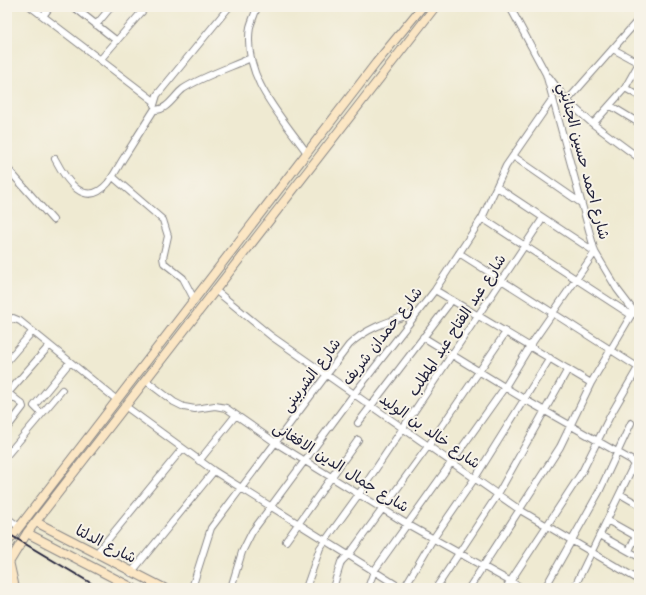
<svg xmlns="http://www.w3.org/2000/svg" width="646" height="595" font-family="'Comic Neue','Playpen Sans Arabic',sans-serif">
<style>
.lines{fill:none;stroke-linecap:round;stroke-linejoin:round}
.street-casing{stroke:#888686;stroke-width:8}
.secondary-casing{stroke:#888686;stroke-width:10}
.street{stroke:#fff;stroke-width:6}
.secondary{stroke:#fbe6c4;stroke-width:8}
.rail{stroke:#22223b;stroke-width:2}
.labels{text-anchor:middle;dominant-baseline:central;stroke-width:4;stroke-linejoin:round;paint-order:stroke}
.street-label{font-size:15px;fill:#22223b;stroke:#f7f3e8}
</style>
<rect width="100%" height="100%" fill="#f7f3e8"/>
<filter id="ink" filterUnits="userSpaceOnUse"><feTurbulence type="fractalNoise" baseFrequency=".025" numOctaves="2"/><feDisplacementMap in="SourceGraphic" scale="8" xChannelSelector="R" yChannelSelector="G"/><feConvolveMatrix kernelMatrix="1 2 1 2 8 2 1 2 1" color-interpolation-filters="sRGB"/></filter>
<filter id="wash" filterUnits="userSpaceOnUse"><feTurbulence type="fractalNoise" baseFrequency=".012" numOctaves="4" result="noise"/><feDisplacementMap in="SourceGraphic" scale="16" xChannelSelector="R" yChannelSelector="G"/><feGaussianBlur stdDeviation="0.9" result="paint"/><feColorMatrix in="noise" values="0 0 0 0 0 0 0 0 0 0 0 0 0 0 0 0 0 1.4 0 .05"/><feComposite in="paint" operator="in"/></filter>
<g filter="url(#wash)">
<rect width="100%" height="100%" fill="#efead2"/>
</g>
<g filter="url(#ink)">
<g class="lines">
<g class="street-casing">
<path id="street" d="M31 7 154 101
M74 7 117 41
M135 7 142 12
M257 7C255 14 252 20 250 27 242 77 281 116 307 153
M510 7 546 74 595 252 617 289 639 318
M43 16 50 7
M96 25 111 7
M613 49 639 63
M100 60 146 7
M549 77 567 101 593 124 639 158
M625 88 639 96
M567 101 639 19
M154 105 157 95 229 7
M611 106 639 123
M593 124 625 88 639 63
M513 156 581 203
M55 159C66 180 85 210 108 183 114 175 118 167 123 159 133 143 144 126 154 110 167 111 174 96 183 89 201 77 231 67 251 58
M7 168 53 220
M113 177 163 220 168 236 163 258 164 263 183 278 194 299
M482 218 631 315
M459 253 639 368
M215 290 271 336 520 510 639 580
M435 290 591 383
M7 320 13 318 20 321 117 400
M423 337 524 399 631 460 639 470
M7 361 32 332
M145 380 174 402 184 407 195 409 215 406 226 408 276 443 407 524 522 588
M7 392 22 404 23 407 7 428
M8 393 49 346
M125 406 214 471 401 588
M41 413 34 406 70 362
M358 423 452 300
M7 455 62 390
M199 461 236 415
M620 494 639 505
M7 518 18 526
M607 520 639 538
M600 535 639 557
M286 541 358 440
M629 551 639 529
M96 554 182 449
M131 573 214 471
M192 588 211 528 349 345C368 326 394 320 418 312
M231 588 242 552 252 532 354 394 435 290 482 218 506 166 553 98
M306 588 320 548 359 494 543 218
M333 588 341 562 351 552 429 445 506 332
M368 588 374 571 505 387 530 346 595 252 497 187
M406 588 407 583 433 539 475 478 550 358
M436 588 498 494 568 369
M469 588 560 447 591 383 633 312
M506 588 582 472 610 416 639 366
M545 588 599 492 631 423
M574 588 639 454"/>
</g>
<g class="secondary-casing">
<path id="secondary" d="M36 522 164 588
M27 533 133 588
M7 543 376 63 422 7
M9 561 15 588
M7 566 27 533 435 7"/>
</g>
<use href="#street" class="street"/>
<use href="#secondary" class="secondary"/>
<path class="rail" d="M7 533 99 588"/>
</g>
</g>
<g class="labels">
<g class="street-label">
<text transform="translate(584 161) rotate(75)">شارع احمد حسين الجنايني</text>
<text transform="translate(457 325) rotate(-57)">شارع عبد الفتاح عبد المطلب</text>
<text transform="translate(382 336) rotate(-52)">شارع حمدان شريف</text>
<text transform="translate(311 375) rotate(-53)">شارع الشربينى</text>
<text transform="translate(430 431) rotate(35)">شارع خالد بن الوليد</text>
<text transform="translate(341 467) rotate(32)">شارع جمال الدين الافغانى</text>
<text transform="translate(106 544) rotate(27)">شارع الدلتا</text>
</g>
</g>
<rect width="646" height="595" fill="none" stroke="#f7f3e8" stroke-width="24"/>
</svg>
